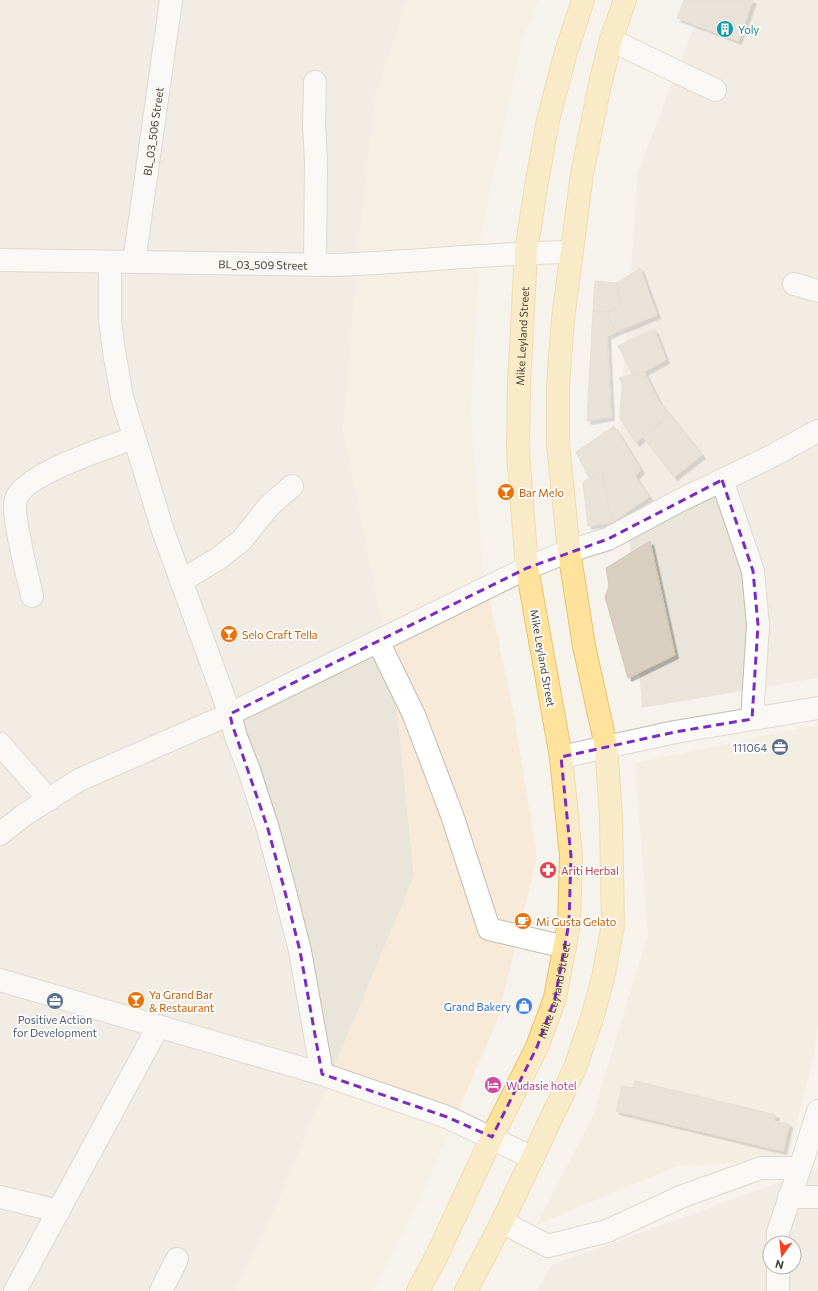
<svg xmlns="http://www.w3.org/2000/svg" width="818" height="1291" font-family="Commissioner,sans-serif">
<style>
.residential{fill:#eae5da;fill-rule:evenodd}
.commercial{fill:#f7ead8}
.education{fill:#efe8d6}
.building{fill:#d8cfc1;stroke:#d3c7b4;filter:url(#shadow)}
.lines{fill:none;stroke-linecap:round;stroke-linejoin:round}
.street-casing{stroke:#c2bbae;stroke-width:24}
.primary-casing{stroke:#e6c16a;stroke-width:24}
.street{stroke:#fff;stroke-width:22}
.primary{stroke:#ffe39c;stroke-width:22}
.marked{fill:none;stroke:#7b2cbf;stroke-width:3;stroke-dasharray:8 5;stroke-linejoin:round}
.labels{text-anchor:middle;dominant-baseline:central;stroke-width:3.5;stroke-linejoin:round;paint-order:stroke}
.culture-label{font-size:11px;fill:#0d838f;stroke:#fff;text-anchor:start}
.street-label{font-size:11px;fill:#4b4439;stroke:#fff}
.food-label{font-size:11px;fill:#c56008;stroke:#fff;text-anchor:start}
.service-label{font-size:11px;fill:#4e5e75;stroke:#fff;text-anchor:end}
.health-label{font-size:11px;fill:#be3a42;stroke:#fff;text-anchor:start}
.shop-label{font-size:11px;fill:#366cbe;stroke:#fff;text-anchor:end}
.hotel-label{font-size:11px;fill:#b23c85;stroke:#fff;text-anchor:start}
</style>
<defs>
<filter id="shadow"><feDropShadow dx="3.5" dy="3.5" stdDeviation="0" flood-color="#0004"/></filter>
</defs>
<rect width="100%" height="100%" fill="#f6f3ec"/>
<path class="residential" d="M0 0H407L375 94 360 230 343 430 395 689 414 876 266 1231 236 1291H0Z
M704 0H818V678L642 708 620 418 638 172Z
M818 1168V1291H537L552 1265ZM770 1243H794V1267H770Z"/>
<path class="commercial" d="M407 0H538L522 42 482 232 471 410 483 566 515 720 537 858 497 1021 421 1197 373 1291H236L266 1231 414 876 395 689 343 430 360 230 375 94Z"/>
<path class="education" d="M818 725V1026L814 1055 788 1159 677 1166 536 1225 592 1118 648 934 635 763Z"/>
<path class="building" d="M684 0H753L738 41 677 18Z
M640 268 657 315 615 332 608 312 620 307 617 283Z
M595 281 617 283 620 307 608 312 593 311Z
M593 311 608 312 615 332 607 336 611 417 587 421Z
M654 329 666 360 634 377 618 346Z
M644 372 659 402 670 415 661 421 636 443 620 418 622 385 619 378Z
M670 415 702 455 674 477 643 437Z
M614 426 641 470 635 476 649 497 612 522 602 472 589 478 576 452Z
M602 472 612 522 588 526 583 482Z
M650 541 675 655 628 678 605 597 609 586 606 568Z
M635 1081 776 1115 774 1121 789 1124 783 1151 616 1111 622 1086 633 1088Z"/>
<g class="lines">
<g class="street-casing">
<g id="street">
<path d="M611 40 715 90"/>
<path id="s1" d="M0 260 334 265C413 262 492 253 571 252"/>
<path d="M110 262V320L114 351 122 397 163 531 230 714 236 737 249 770 268 829 284 888 300 951 322 1074"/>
<path id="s2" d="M134 262 171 0"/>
<path d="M315 265 316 161 314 124 315 82"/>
<path d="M794 284 818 291"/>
<path d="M722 480 753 571 758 625 752 719"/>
<path d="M181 581 219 558 242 540 269 506 292 486"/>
<path d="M32 596C28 576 11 515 16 499 24 474 109 447 134 438"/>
<path d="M378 641 414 715 452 815 489 929 565 947"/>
<path d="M0 744 49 800"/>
<path d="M561 757 675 732 818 708"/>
<path d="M0 834 24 815 79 780 230 714 527 568 569 551 608 539 679 501 764 460 818 431"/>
<path d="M0 980 322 1074 447 1117 533 1158"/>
<path d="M0 1197 58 1211"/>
<path d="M789 1197H818"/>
<path d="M502 1222 548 1246 607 1231 683 1196 761 1168H800"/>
<path d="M778 1243V1232L805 1153 818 1111"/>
<path d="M778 1267V1291"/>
<path d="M15 1291 158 1027"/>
<path d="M161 1291 177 1259"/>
</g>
</g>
<g class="primary-casing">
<g id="primary">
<path id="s3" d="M418 1291 437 1255 492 1137 537 1047 555 998 569 923 571 856 561 757 527 568 518 453 519 385 526 252 536 187 548 120 566 52 583 0"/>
<path d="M466 1291 502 1222 575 1068 592 1018 603 978 613 925 611 816 606 746 584 646 569 551 558 445V385L563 319 582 174 600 84 611 40 625 0"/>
</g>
</g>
<use href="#street" class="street"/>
<use href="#primary" class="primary"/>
</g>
<path d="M0 0H818V1291H0ZM722 480 753 571 758 625 752 719 675 732 561 757 571 856 569 923 555 998 537 1047 492 1137 447 1117 322 1074 300 951 284 888 268 829 232 724 230 714 527 568 608 539Z" fill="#f6f3ec" fill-opacity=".55" fill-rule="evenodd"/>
<path class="marked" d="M722 480 753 571 758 625 752 719 675 732 561 757 571 856 569 923 555 998 537 1047 492 1137 447 1117 322 1074 300 951 284 888 268 829 232 724 230 714 527 568 608 539Z"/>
<defs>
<g id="building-disc" transform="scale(0.9)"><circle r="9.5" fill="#0f9aa8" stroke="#fff"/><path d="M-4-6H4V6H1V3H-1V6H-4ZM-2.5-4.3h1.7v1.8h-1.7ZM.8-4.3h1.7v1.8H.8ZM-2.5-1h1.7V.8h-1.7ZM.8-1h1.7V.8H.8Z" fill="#fff"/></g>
<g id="bar-disc" transform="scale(0.9)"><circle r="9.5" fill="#e8710a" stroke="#fff"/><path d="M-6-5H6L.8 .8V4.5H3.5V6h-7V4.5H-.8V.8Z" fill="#fff"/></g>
<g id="office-disc" transform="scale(0.9)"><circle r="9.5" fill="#5c6f8a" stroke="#fff"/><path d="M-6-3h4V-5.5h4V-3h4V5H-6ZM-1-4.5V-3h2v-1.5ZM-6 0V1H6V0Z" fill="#fff"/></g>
<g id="pharmacy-disc" transform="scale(0.9)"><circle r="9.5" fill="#e0444e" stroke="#fff"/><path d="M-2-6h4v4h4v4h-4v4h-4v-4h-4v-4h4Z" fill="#fff"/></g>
<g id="cafe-disc" transform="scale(0.9)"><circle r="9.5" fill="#e8710a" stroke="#fff"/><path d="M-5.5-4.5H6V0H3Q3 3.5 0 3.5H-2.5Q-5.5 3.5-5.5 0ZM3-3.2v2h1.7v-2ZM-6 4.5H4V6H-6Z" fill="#fff"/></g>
<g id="shop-disc" transform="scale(0.9)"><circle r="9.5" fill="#3f7fe0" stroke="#fff"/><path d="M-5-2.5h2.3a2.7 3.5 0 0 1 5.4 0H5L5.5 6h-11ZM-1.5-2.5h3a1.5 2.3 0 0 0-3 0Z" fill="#fff"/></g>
<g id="hotel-disc" transform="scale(0.9)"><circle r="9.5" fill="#d1479c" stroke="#fff"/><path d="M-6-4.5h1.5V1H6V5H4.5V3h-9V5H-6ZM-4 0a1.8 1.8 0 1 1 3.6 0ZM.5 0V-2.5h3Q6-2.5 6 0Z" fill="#fff"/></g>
</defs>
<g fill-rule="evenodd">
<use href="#building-disc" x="725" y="29"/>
<use href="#bar-disc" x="506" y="492"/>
<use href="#bar-disc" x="229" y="634"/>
<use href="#office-disc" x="780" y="747"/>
<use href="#pharmacy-disc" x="548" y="870"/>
<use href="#cafe-disc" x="523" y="921"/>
<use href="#bar-disc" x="136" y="1000"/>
<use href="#office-disc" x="55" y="1001"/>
<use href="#shop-disc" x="524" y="1006"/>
<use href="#hotel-disc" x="493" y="1085"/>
</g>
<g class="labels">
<g class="culture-label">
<text x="738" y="29">Yoly</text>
</g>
<g class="street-label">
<text stroke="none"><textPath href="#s2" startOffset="132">BL_03_506 Street</textPath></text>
<text stroke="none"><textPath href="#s1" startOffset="263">BL_03_509 Street</textPath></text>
<text stroke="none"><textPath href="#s3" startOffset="991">Mike Leyland Street</textPath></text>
<text transform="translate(543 658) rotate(80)">Mike Leyland Street</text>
<text stroke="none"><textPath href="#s3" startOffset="331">Mike Leyland Street</textPath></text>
</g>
<g class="food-label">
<text x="519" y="492">Bar Melo</text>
<text x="242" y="634">Selo Craft Tella</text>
<text x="536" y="921">Mi Gusta Gelato</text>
<text x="149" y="994">Ya Grand Bar<tspan x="149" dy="13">&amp; Restaurant</tspan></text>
</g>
<g class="service-label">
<text x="767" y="747">111064</text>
<text x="55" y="1019" text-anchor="middle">Positive Action<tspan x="55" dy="13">for Development</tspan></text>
</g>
<g class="health-label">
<text x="561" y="870">Ariti Herbal</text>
</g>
<g class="shop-label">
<text x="511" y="1006">Grand Bakery</text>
</g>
<g class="hotel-label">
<text x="506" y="1085">Wudasie hotel</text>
</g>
</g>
<g transform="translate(782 1255) rotate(195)"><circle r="19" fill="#ffffff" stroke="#b7b4b0"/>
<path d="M0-3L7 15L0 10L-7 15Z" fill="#fc3f1d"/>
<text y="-6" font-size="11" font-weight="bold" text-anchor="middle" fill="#4b4439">N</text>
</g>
</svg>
